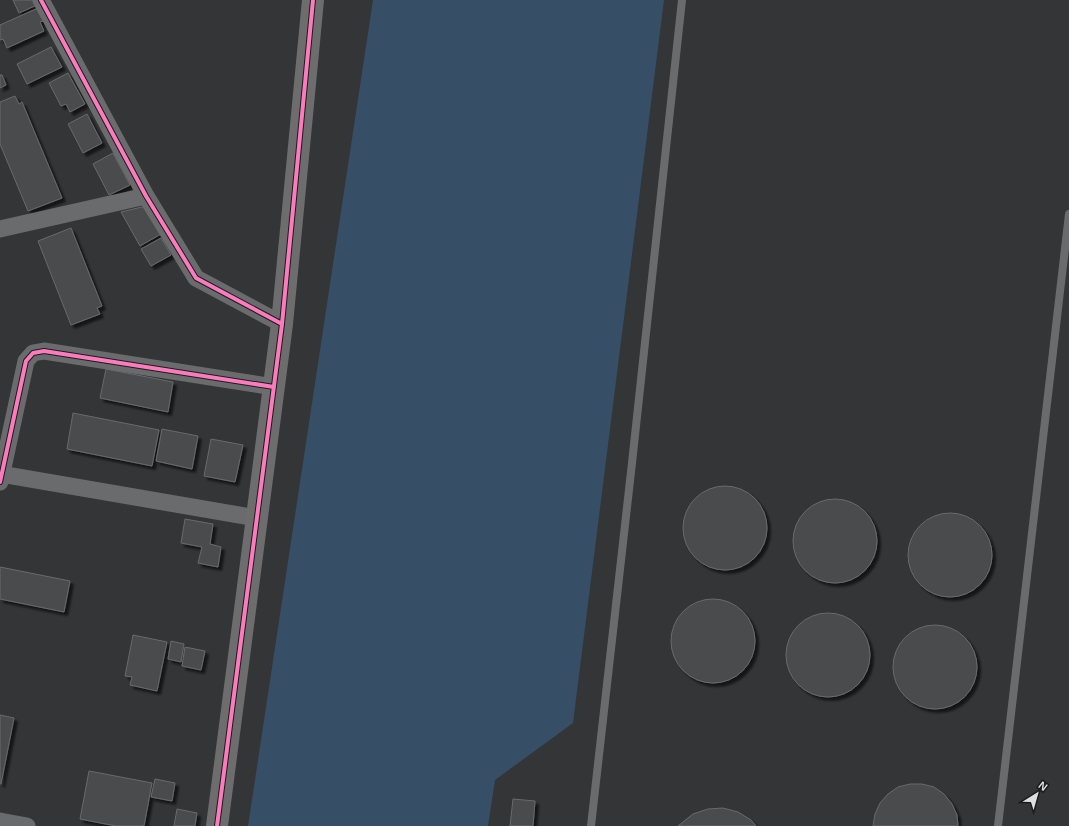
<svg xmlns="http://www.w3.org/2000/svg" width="1069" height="826" font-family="Arial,sans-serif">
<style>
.green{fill:#374e67}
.building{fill:#4a4b4d;stroke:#686a6c;filter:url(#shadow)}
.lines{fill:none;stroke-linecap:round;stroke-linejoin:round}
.lane{stroke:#6a6b6d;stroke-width:8}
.street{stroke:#6a6b6d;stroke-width:17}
.secondary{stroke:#6d6d6e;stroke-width:22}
.cycleway-casing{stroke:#1a1c1e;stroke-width:6}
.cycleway{stroke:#fd7abc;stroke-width:4}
</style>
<defs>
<filter id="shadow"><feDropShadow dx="3.5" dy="3.5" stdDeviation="1" flood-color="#0009"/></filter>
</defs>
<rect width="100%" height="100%" fill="#333537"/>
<path class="green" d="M373 0H664L573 723 495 780 488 826H248Z"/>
<path class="building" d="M13 0H34L37 5 19 13Z
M38 8 43 21 40 22 44 31 7 48 3 39 0 40V25Z
M51 47 62 67 27 84 17 64Z
M68 73 85 104 70 112 66 104 61 106 49 83Z
M0 75H2L6 85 0 88Z
M15 96 19 104 22 102 62 198 28 211 0 144V102Z
M87 114 102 143 83 153 68 124Z
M113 153 130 185 109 195 93 164Z
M146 206 161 234 140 246 121 212Z
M71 228 102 306 97 308 100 314 71 325 38 241Z
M161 238 171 255 151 266 141 249Z
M106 369 173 382 168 412 100 398Z
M73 413 159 430 152 466 67 449Z
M162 429 198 436 192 469 156 461Z
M211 439 243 445 235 482 204 476Z
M683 528a42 42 0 1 1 84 0a42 42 0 1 1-84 0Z
M793 541a42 42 0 1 1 84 0a42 42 0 1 1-84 0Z
M908 555a42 42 0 1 1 84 0a42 42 0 1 1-84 0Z
M185 519 213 524 210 544 221 547 218 567 198 563 202 547 181 543Z
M0 567 70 581 64 612 0 599Z
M671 641a42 42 0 1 1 84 0a42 42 0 1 1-84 0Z
M786 655a42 42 0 1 1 84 0a42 42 0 1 1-84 0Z
M893 667a42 42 0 1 1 84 0a42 42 0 1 1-84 0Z
M133 635 167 642 157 691 130 685 132 677 125 676Z
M171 641 184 644 181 662 168 659Z
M185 647 205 651 201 670 182 666Z
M0 715 14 718 1 784H0Z
M89 771 152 783 144 826H116L80 819Z
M155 779 175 783 172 801 151 797Z
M910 784H922L934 787 944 794 952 804 957 815 958 826H873L875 814 880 803 888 794 898 787Z
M513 799 535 801 533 826H510Z
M723 808 738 812 751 820 756 826H678L693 814 708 809Z
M177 809 197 813 195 826H174Z"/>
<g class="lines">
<path class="lane" d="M591 826 632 463 682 0
M998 826 1069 214"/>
<path class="street" d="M41 0 146 196 196 278 282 324
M0 229 146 196
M0 474 257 518
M0 482 26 361 33 353 44 351 274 387
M0 821 27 826"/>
<path class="secondary" d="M217 826 282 324 313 0"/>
<g class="cycleway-casing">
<path id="cycleway" d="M41 0 146 196 196 278 282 324
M0 482 26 361 33 353 44 351 274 387
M217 826 282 324 313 0"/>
</g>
<use href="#cycleway" class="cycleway"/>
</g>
<g transform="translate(1037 794) rotate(37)" stroke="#1a1c1e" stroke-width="3" paint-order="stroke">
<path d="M0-3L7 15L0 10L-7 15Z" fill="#dddfe2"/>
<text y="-6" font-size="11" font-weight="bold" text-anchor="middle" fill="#dddfe2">N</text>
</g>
</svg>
